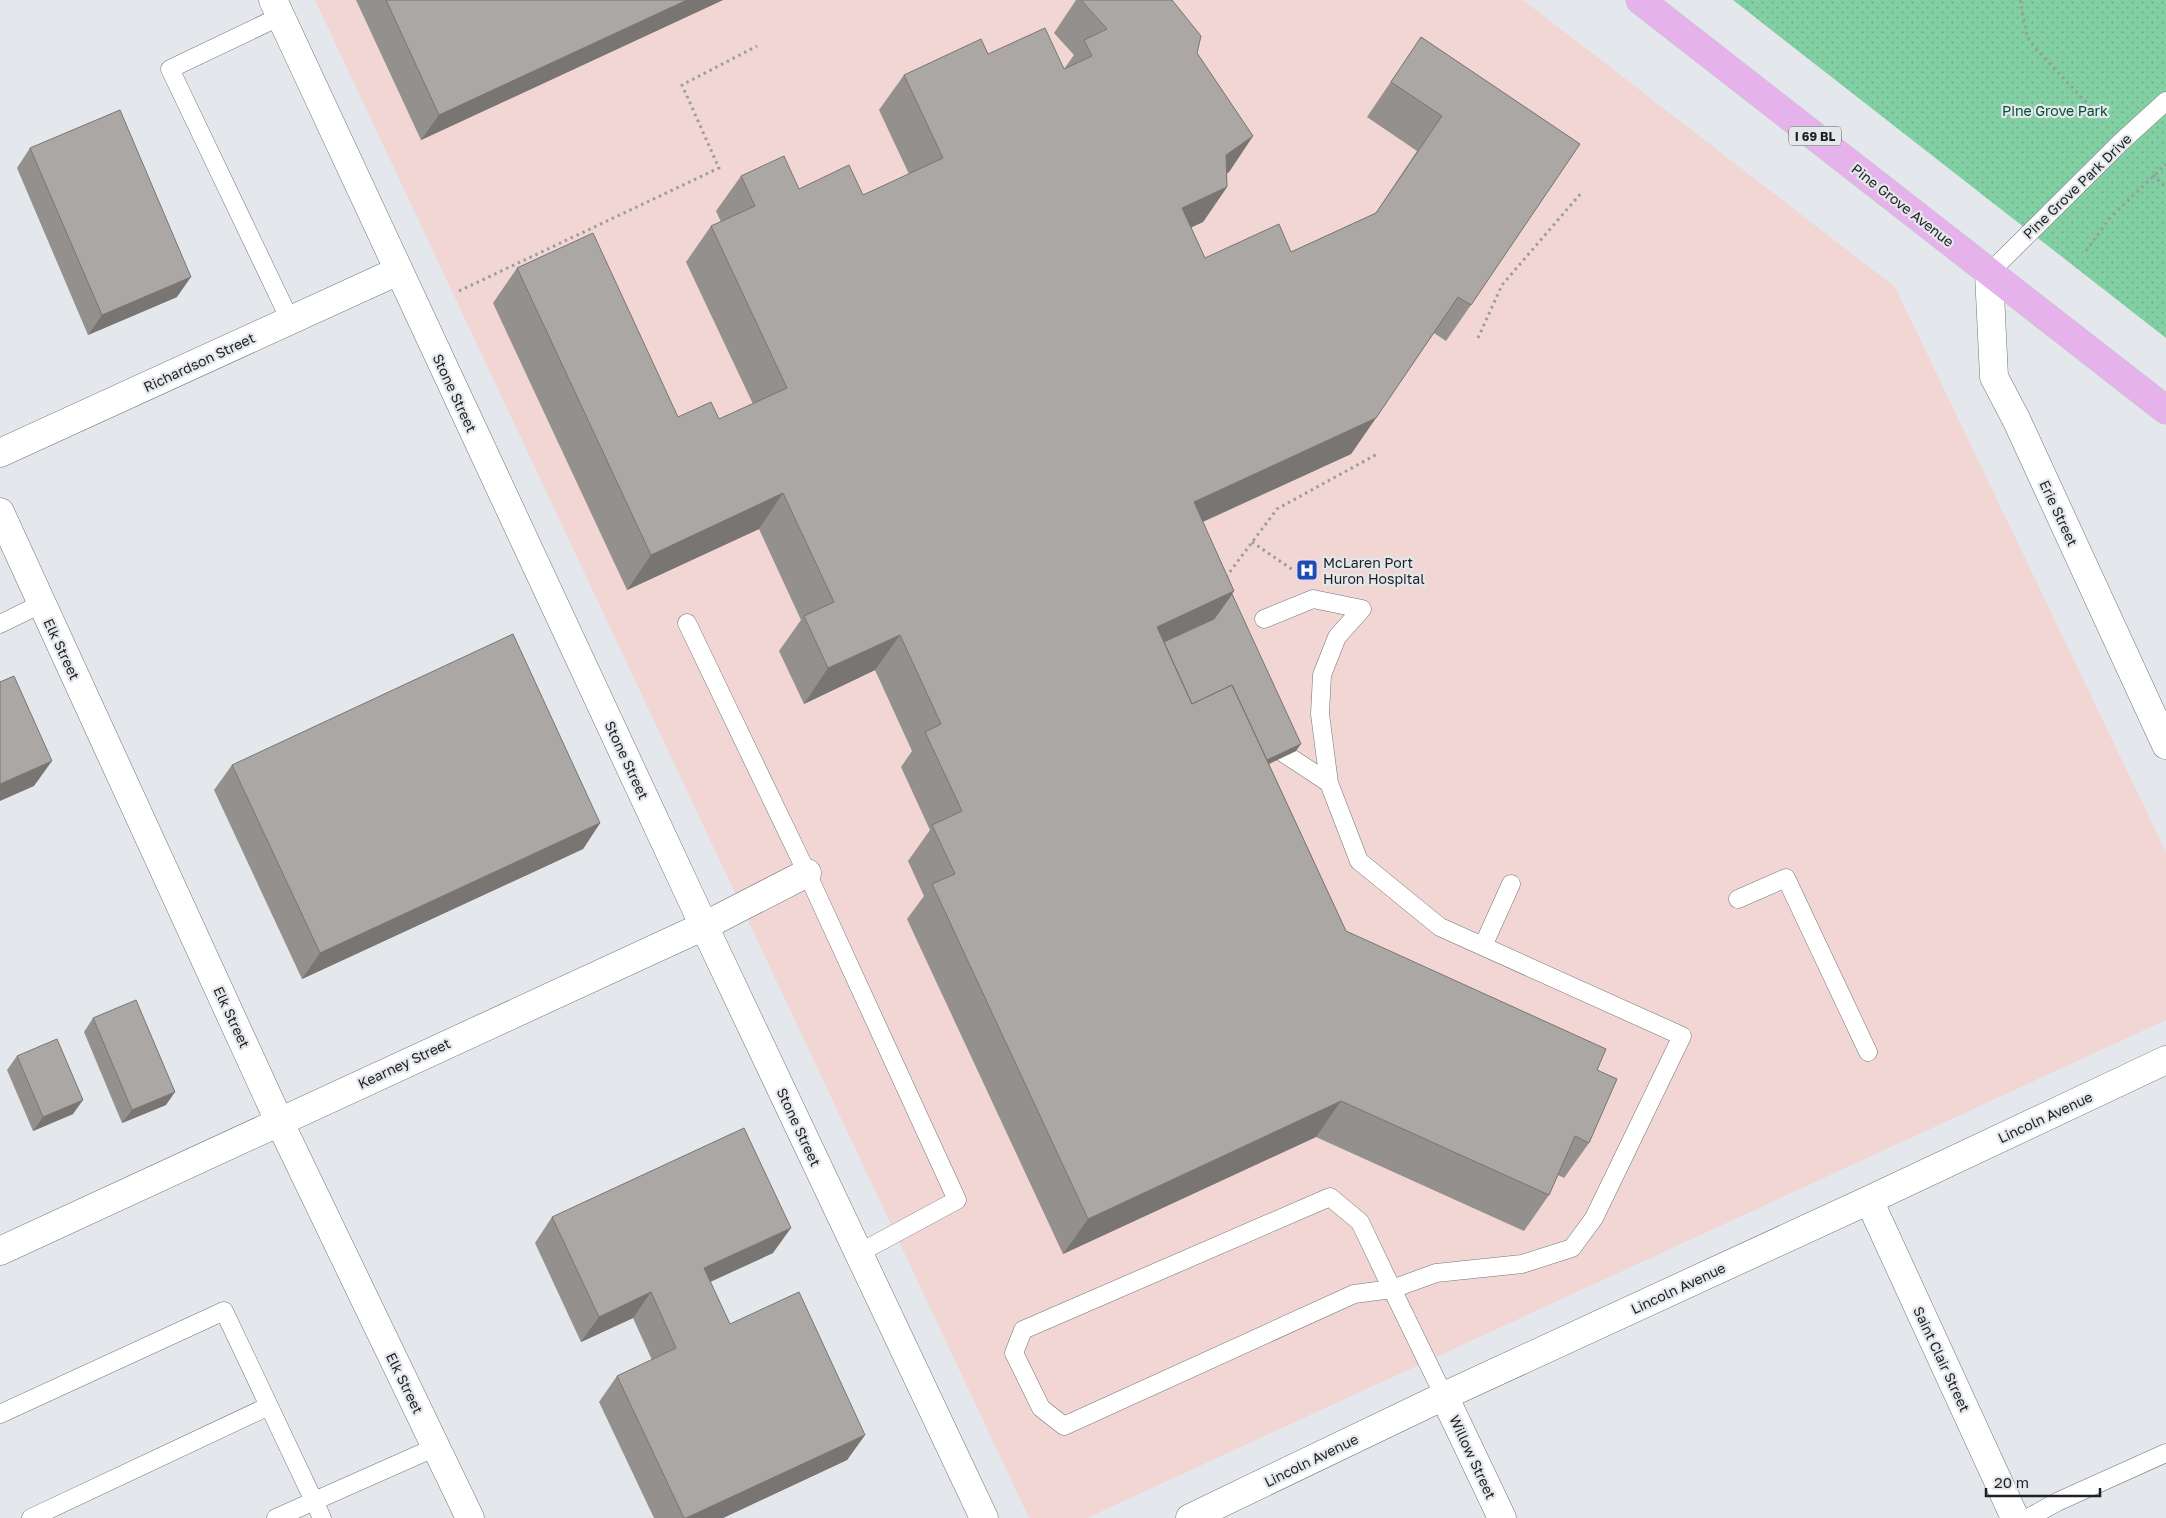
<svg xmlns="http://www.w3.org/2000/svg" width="2166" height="1518" font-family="'Golos Text',sans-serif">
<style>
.medical{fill:#f1d6d4}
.park{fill:url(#park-dots)}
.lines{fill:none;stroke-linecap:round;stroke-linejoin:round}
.lane-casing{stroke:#727578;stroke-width:19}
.street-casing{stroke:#727578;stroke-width:29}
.secondary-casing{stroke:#727578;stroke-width:29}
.primary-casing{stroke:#c5c5c6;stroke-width:29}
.path{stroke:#9a9c9f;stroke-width:3;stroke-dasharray:2.5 4;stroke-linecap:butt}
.lane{stroke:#fff;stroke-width:18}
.street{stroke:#fff;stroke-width:28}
.secondary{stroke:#fff;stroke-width:28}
.primary{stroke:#e5b2ec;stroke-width:28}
.wall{fill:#93908d}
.shaded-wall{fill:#787573}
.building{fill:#aba7a4;stroke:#787573}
.labels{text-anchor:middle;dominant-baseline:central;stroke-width:4.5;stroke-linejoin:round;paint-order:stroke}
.shield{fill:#e4e7eb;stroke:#5a5c5e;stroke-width:1}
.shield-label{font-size:12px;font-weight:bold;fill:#1f2022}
.park-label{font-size:14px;fill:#025030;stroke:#e4e7eb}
.street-label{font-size:14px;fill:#1f2022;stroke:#e4e7eb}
.poi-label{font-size:14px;fill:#1f2022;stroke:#e4e7eb;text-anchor:start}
</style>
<defs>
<pattern id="park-dots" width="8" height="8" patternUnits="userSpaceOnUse" patternTransform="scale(1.25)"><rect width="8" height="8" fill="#81cfa3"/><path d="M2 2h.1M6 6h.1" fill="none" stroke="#6fb18c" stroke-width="1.8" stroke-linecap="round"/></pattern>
</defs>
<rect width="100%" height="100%" fill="#e4e7eb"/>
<path class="medical" d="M315 0H1523L1895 287 2166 852V1020L1087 1518H1029Z"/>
<path class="park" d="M1733 0H2166V338Z"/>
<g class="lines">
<g class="lane-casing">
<path id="lane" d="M281 16 170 69 290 320
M1989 273 2121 142 2166 101
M1362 609 1337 637 1322 675 1320 714 1329 783 1359 861 1440 927 1682 1036 1594 1218 1572 1248 1522 1264 1436 1273 1392 1289 1444 1396
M1264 619 1313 599 1362 609
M687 623 807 873 957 1200 859 1253
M0 624 41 604
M1276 748 1329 783
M1738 899 1786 878 1868 1052
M1483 946 1511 884
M1330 1197 1360 1222 1392 1289 1354 1294 1064 1426 1041 1408 1014 1353 1023 1330Z
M0 1414 224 1311 322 1518
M31 1518 269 1406
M276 1518 436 1447
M2028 1518 2057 1502 2166 1453"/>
</g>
<g class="street-casing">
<path id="street" d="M273 0 704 926 984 1518
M0 453 398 271
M0 512 279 1121 470 1518
M1869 1200 2015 1518
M0 1251 704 926 807 873
M1444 1396 1502 1518
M1190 1518 1444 1396 1869 1200 2166 1060"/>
</g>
<g class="secondary-casing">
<path id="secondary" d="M1989 273 1994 377 2016 419 2166 745"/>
</g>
<g class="primary-casing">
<path id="primary" d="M1640 0C1815 137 1991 273 2166 410"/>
</g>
<path class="path" d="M2020 0 2027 36 2034 47 2102 119
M2153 175 2166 188
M2086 251 2110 218 2166 164
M459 291 719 168 682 85 757 46
M1478 338 1502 285 1582 192
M1252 542 1293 570
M1226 577 1277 509 1379 453"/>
<use href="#lane" class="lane"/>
<use href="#street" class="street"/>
<use href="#secondary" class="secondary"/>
<use href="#primary" class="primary"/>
</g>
<path class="wall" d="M356 0H723L421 140Z
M1076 0H1172L1197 53 1253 136 1229 172 1227 173V187L1203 222 1191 227 1205 258 1291 252 1375 214 1417 151 1367 117 1421 37 1580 144 1471 305 1446 341 1434 333 1351 454 1203 522 1234 591 1232 594 1296 751 1269 764 1346 931 1597 1070 1589 1143 1564 1178 1558 1175 1549 1195 1524 1231 1316 1137 1063 1254 907 919 924 896 908 861 930 830 901 767 912 751 875 670 804 704 779 651 801 620 759 529 627 590 493 303 517 268 678 417 719 419 753 404 686 262 711 226 721 222 716 211 741 176 799 189 863 195 909 174 879 110 904 75 988 54 1064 69 1074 55 1054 33Z
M30 148 177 297 88 335 17 168Z
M232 765 600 823 583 849 302 979 214 790Z
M93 1018 166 1105 122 1123 84 1032Z
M17 1056 73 1114 33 1131 7 1070Z
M552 1217 773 1253 710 1282 730 1324 865 1435 847 1460 723 1518H654L599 1402 617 1376 652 1360 633 1318 581 1342 535 1243Z"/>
<path class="shaded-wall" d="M687 0H723L421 140 439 115Z
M1253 136 1229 172 1201 190 1226 155Z
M1227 187 1203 222 1158 243 1182 208Z
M191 277 177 297 88 335 102 315Z
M1376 418 1351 454 1169 537 1194 502Z
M783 493 759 529 627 590 651 555Z
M1234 591 1210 626 1138 659 1157 627Z
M900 635 875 670 804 704 828 668Z
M1301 744 1296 751 1235 780 1240 773Z
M52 761 34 786 0 801V784Z
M600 823 583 849 302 979 320 953Z
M175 1092 166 1105 122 1123 132 1110Z
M83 1100 73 1114 33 1131 43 1117Z
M1341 1101 1316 1137 1063 1254 1088 1219Z
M791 1228 773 1253 686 1293 704 1268Z
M651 1292 633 1318 581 1342 599 1317Z
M865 1435 847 1460 723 1518H686Z"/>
<path class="building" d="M386 0H687L439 115Z
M1081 0H1172L1201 36 1197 53 1253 136 1226 155 1227 187 1182 208 1205 258 1279 224 1291 252 1376 213 1442 116 1391 82 1421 37 1580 144 1471 305 1458 297 1376 418 1194 502 1234 591 1157 627 1192 704 1232 685 1346 931 1606 1049 1597 1070 1617 1079 1589 1143 1575 1136 1549 1195 1341 1101 1088 1219 932 884 955 874 932 825 962 811 925 732 941 724 900 635 828 668 804 616 834 602 783 493 651 555 517 268 593 233 678 417 711 402 719 419 787 388 711 226 755 206 741 176 784 156 799 189 849 165 863 195 943 158 904 75 981 39 988 54 1045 28 1064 69 1092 56 1084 40 1107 29Z
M120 110 191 277 102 315 30 148Z
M1232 594 1301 744 1267 760 1232 685 1192 704 1164 642 1214 619Z
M513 634 600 823 320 953 232 765Z
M14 676 52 761 0 784V682Z
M136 1000 175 1092 132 1110 93 1018Z
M57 1039 83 1100 43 1117 17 1056Z
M744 1128 791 1228 704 1268 730 1324 799 1292 865 1435 686 1518H684L617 1376 676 1348 651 1292 599 1317 552 1217Z"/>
<defs>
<g id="hospital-square" transform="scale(1.125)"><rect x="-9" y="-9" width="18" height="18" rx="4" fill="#2149b7" stroke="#e4e7eb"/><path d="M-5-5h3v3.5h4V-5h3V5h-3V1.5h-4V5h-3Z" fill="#fff"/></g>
</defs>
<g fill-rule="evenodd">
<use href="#hospital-square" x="1307" y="570"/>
</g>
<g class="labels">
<rect class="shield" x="1789" y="126.5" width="52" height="19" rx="4"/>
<g class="shield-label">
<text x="1815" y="136">I 69 BL</text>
</g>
<g class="park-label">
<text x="2055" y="110">Pine Grove Park</text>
</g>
<g class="street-label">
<text transform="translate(2077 186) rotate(-44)">Pine Grove Park Drive</text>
<text transform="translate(1903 205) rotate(38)">Pine Grove Avenue</text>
<text transform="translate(199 362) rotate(-25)">Richardson Street</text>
<text transform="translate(455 393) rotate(65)">Stone Street</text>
<text transform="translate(2059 513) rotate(65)">Erie Street</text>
<text transform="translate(62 649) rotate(65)">Elk Street</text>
<text transform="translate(627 760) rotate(65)">Stone Street</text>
<text transform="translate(232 1017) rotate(65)">Elk Street</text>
<text transform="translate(404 1063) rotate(-25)">Kearney Street</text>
<text transform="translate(2045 1117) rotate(-25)">Lincoln Avenue</text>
<text transform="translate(799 1127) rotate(65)">Stone Street</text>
<text transform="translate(1678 1288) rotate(-25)">Lincoln Avenue</text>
<text transform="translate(1942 1359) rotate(65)">Saint Clair Street</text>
<text transform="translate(405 1383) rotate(64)">Elk Street</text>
<text transform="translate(1473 1457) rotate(65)">Willow Street</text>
<text transform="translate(1311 1460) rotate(-26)">Lincoln Avenue</text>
</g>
<g class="poi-label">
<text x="1323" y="562">McLaren Port<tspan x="1323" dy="16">Huron Hospital</tspan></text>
</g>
</g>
<path d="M1986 1488v8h114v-8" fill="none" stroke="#1f2022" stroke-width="2.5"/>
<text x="1994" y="1488" font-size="15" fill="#1f2022" stroke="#e4e7eb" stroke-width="4" paint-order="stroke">20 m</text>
</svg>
